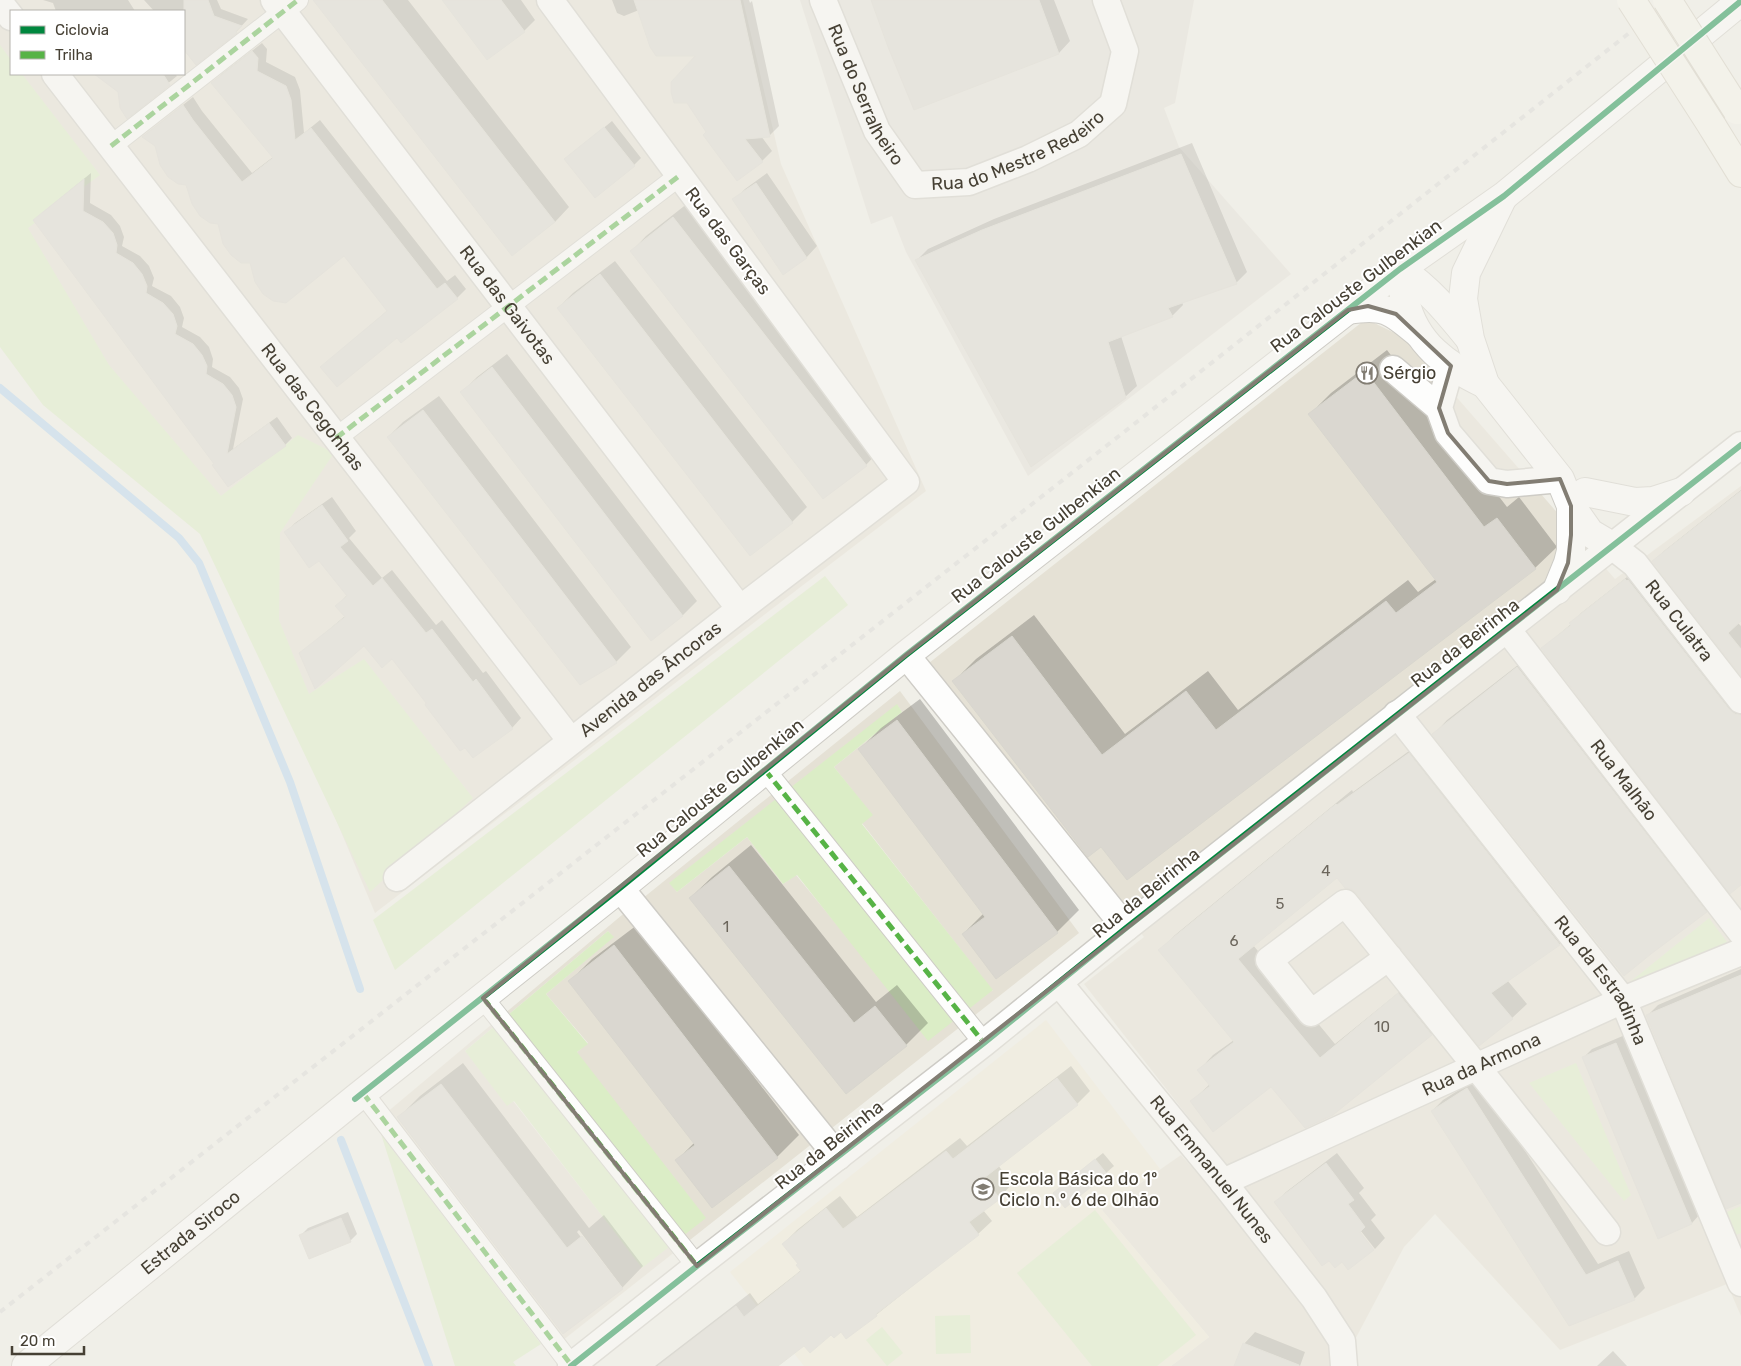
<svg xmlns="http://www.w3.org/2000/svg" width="1741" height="1366" font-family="Rubik,sans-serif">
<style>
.residential{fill:#e5e1d5;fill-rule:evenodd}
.industrial{fill:#e3e0d9}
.education{fill:#efebd9}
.green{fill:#dbedc6}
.shadow{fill:#0003;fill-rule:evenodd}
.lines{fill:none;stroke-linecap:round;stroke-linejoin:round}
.stream{stroke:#b5d6f1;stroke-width:8}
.building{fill:#dad7d0;stroke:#d8d6ce}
.pedestrian-casing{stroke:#ceccc6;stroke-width:22}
.minor-casing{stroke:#ceccc6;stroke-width:29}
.tertiary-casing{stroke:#ceccc6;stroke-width:30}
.secondary-casing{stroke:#d0ccbe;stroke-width:30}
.pedestrian{stroke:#fdfdfc;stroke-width:20}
.minor{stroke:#fdfdfc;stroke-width:26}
.tertiary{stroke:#fdfdfc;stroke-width:28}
.secondary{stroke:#f6f5ee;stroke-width:28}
.rail{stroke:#d9d9d8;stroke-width:4;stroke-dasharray:6 6;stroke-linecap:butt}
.secondary-bridge-casing{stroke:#d0ccbe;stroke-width:30;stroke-linecap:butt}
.secondary-bridge{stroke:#f6f5ee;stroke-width:28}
.quiet{stroke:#57b346;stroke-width:5;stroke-dasharray:10 5;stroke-linecap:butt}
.cycleway-casing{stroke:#fff;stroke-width:9}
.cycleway{stroke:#00873e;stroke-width:6}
.marked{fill:none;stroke:#827d73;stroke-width:4;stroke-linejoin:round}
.labels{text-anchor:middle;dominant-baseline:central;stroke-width:4;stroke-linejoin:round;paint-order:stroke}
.number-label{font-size:15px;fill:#6c665c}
.street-label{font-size:18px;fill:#464034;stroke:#fff}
.poi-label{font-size:18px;fill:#464034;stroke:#fff;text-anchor:start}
</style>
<rect width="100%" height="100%" fill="#f0efe8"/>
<path class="residential" d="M0 0H743L781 164 926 491 375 913 212 523 0 243ZM11 11H184V74H11Z
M1366 319 1405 338 1615 579 1741 486V1316L1727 1284 1560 1350 1435 1214 1404 1247 1341 1366H1171L1209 1337 1102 1210 1181 1155 1226 1205 1248 1193 1084 984 1144 937 929 663Z
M900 691 1079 933 548 1352 373 1124 622 915ZM897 705 902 712 834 767 872 815 862 823 993 991 847 937 796 875 783 884 747 837 677 892 670 883ZM608 931 613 937 546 994 588 1043 577 1052 642 1267 513 1101 465 1051Z"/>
<path class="industrial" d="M800 0H1194L1175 103 1164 108 1179 147 1291 274 1028 476 906 252 892 216 871 224Z"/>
<path class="education" d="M1046 1020 1160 1169 1102 1210 1209 1337 1171 1366H804L730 1272Z"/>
<path class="green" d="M0 45 11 60V74H22L100 175 28 228 109 365 221 496 298 435 334 453 280 533 279 620 309 694 364 659 473 798 370 892 200 534 43 405 0 347Z
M825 576 848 605 395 970 373 920Z
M897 704 902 712 834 767 873 815 862 824 993 990 928 1041 797 875 783 884 747 837 677 892 669 883Z
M1709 918 1727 942 1724 947 1625 986Z
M608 931 614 937 546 994 588 1044 577 1052 706 1218 642 1268 514 1101 507 1106 465 1051Z
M1576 1063 1631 1195 1624 1201 1529 1083Z
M381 1134 541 1344 513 1362 516 1366H455Z
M1741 1206V1233L1733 1236 1722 1214Z
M1095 1210 1196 1335 1157 1366H1092L1017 1273Z
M970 1315 971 1353 936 1354 935 1316Z
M882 1327 903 1353 887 1366 866 1340Z"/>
<path class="shadow" d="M43 0H128L135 11H56L53 3Z
M144 0H217L221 9 248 19 236 32 196 63 184 48V11H154Z
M328 0H408L569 207 555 222 512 254Z
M443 0H521L535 20 524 31 487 58Z
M612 0H749L750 3 752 1 779 126 769 136H761L772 151 762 161 707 132 688 102 698 55 639 10 624 16 617 13Z
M872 0H1054L1070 41 1059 53 914 109Z
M262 43 267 49 266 62 295 77 300 90 304 133 320 120 447 281 455 275 466 289 457 298 397 336 322 367 388 310 344 254 251 262 156 146 144 136 193 97 202 111 252 173 273 157 213 83 222 74Z
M97 74H175L177 76 127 117 119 91Z
M612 121 641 158 634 165 566 159Z
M1192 143 1247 272 1236 283 1182 302 1183 305 1172 316 1121 336 1137 386 1125 397 917 260 928 249 994 219Z
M91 173 90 203 111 215 120 226 124 237 122 246 140 256 149 266 154 278 152 286 171 296 180 307 184 318 182 327 200 337 209 347 213 359 212 367 230 377 239 388 243 399 233 449 277 417 292 438 285 445 215 464 42 213Z
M767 173 817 246 806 258 734 200 745 189Z
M688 203 880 450 866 465 632 251 646 236Z
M615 261 807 507 792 522 750 555 558 308 573 293Z
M1387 350 1507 507 1519 497 1557 547 1535 568 1101 845 954 681 976 659 1034 615 1125 734 1208 671 1238 710 1408 580 1418 592 1436 579 1310 414 1331 393Z
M507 354 697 601 682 616 462 392 477 377Z
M439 396 631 647 616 662 388 437 403 422Z
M1741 490V620L1738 623 1741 626V674L1653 561 1664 551Z
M332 497 356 531 349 538 382 578 392 570 436 625 442 620 483 673 486 671 521 718 512 728 473 757 428 703 392 658 364 644 300 654 345 616 337 606 347 595 319 560 286 532 295 523Z
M1636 570 1741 700V883L1543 648 1571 624 1581 613Z
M1532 654 1720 898 1706 911 1434 734 1447 720Z
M920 699 1079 910 1057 932 996 977 963 934 984 913 860 749 881 728Z
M1424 740 1574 929 1560 944 1507 980 1527 1004 1512 1018 1337 877 1253 945 1335 1044 1414 980 1446 1020 1431 1034 1271 1086 1192 1101 1210 1084 1199 1070 1213 1055 1234 1040 1160 950 1175 935 1352 790 1353 792Z
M751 845 876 1002 897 985 928 1023 906 1045 846 1092 690 898 712 877Z
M637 925 799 1135 777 1157 713 1206 677 1160 695 1142 570 981 592 959Z
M1741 969V1201L1647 1016 1658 1005Z
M1625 1035 1700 1214 1692 1223 1659 1237 1583 1058 1592 1049Z
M463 1063 589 1228 604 1215 643 1266 622 1288 563 1333 398 1118 420 1096ZM579 1230 622 1287H619L577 1232Z
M1071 1066 1090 1091 1077 1104 998 1165 1012 1184 999 1198 983 1210 992 1221 978 1234 847 1338 841 1331 804 1344 775 1366H655L750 1293 758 1304 795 1275 801 1270 799 1263 783 1244 797 1230 840 1196 857 1217 960 1138 967 1146Z
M1478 1078 1598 1264 1629 1251 1645 1288 1634 1299 1569 1324 1432 1111 1443 1100Z
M1103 1153 1114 1166 1106 1173 1062 1186Z
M1337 1153 1364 1188 1359 1193 1376 1215 1371 1220 1385 1238 1375 1249 1357 1226 1342 1261 1275 1203 1286 1192Z
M348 1212 357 1234 350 1241 301 1235 308 1228Z
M1255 1332 1305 1352 1300 1366H1235L1244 1344Z
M1613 1351 1627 1366H1597Z"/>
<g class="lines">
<path class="stream" d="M0 388 179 538 199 563 290 782 360 989
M341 1140 429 1366"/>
</g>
<path class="building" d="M184 0H208L214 16 242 26 236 31 237 33 196 65 184 50Z
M313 0H382L555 222 512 256Z
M442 0H501L525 32 487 60Z
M634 0H740L770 137 745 139 763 162 737 181 703 135 706 132 687 103H674L671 92V82L695 56H656L650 47Z
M871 0H1039L1059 54 914 110 888 47Z
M252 51 258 58 257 71 286 86 291 100 295 140 311 128 437 289 445 283 458 299 401 343 397 338 337 387 320 367 387 311 344 256 286 303 273 301 263 294 255 282 250 263H241L231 255 223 244 218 224 210 223 200 216 192 204 186 185 178 184 168 177 160 165 155 146 142 137 183 105 193 120 242 182 273 158 211 83Z
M94 74H163L170 85 127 119 120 108 118 92Z
M604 127 635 166 595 198 564 159Z
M1181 154 1237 284 1168 308 1173 317 1108 342 1126 398 1031 467 915 260 982 230Z
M84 179 83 211 103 222 113 233 117 245 116 253 133 263 142 274 147 286 146 293 163 303 173 314 177 326 175 334 193 344 202 355 207 366 206 374 223 384 232 395 236 407 227 454 269 423 286 446 228 487 212 465 214 464 33 220Z
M756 183 807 258 783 275 732 199Z
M673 217 867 466 823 499 630 251Z
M600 274 793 523 750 556 557 308Z
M492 367 683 616 651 641 460 392Z
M1365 371 1484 527 1497 518 1536 569 1127 880 1101 847 1088 857 952 681 1012 636 1102 755 1186 691 1216 730 1386 601 1396 613 1437 582 1308 414Z
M423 410 617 663 580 685 387 437Z
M1741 491V621L1728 633 1741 649V676L1652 561Z
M322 505 348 541 340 547 373 586 382 578 426 633 432 629 473 682 476 679 513 729 473 758 465 748 460 751 425 705 426 703 392 659 382 668 364 646 315 689 299 653 345 617 335 606 347 596 319 561 309 568 284 532Z
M1625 579 1627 581 1628 580 1729 709 1735 714 1741 715V885L1730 894 1541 648 1571 625 1569 623Z
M1517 667 1707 912 1651 954 1624 976 1432 734Z
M897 720 1058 933 996 979 962 934 985 917 858 749Z
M1409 753 1560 945 1491 993 1513 1019 1479 1046 1357 894 1351 889 1345 888 1337 878 1238 959 1320 1058 1398 993 1432 1035 1333 1115 1305 1128 1271 1087 1213 1132 1190 1101 1210 1086 1197 1070 1234 1042 1158 950 1336 804 1337 805Z
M729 866 854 1023 875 1006 907 1046 846 1094 689 898Z
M614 945 778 1158 712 1208 675 1160 695 1145 568 981Z
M1741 975V1203L1726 1209 1646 1015Z
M1616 1043 1692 1224 1658 1239 1582 1057Z
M1057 1078 1078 1105 984 1178 1000 1199 969 1222 979 1235 876 1314 877 1316 846 1339 841 1332 834 1338 831 1335 810 1353 804 1346 778 1366H658L736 1306 744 1317 801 1271 796 1265 798 1264 782 1244 826 1208 843 1229 946 1151 953 1159Z
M441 1084 567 1248 582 1236 623 1289 563 1334 397 1117Z
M1467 1088 1586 1275 1618 1261 1635 1300 1569 1326 1431 1111Z
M1095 1159 1107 1174 1065 1208 1053 1193Z
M1326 1163 1354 1200 1348 1204 1365 1227 1360 1232 1374 1250 1348 1270 1342 1262 1335 1268 1329 1261 1322 1266 1274 1202Z
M341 1218 351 1242 309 1259 299 1235Z
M1243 1343 1299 1365V1366H1234Z"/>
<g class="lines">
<g class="pedestrian-casing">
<path id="pedestrian" d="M111 146 298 0
M336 438 679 176
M765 770 984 1043
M483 998 697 1266
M363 1093 572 1366"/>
</g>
<g class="minor-casing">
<g id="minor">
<path id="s1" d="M274 0 740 609"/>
<path id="s2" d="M823 0 877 131 915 185 969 182 1028 159 1079 134 1113 104 1125 51 1106 0"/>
<path d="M0 3 11 17"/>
<path id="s3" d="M55 74 571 741"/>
<path d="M1451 366 1439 408 1448 433 1489 481 1507 484 1560 479"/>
<path d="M1393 369 1439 408"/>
<path id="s4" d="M1612 546 1635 564 1741 700"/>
<path id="s5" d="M1507 629 1741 932"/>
<path d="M906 655 1126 928"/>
<path id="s6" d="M1397 714 1623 1000 1741 1283"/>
<path id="s7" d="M397 878 740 609 906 482 550 0"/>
<path d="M620 888 838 1157"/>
<path d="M1389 957 1311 1013 1269 960 1345 903C1433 1012 1521 1122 1607 1232"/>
<path id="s8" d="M1059 983 1223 1182 1314 1298 1342 1341 1344 1366"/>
<path id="s9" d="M1223 1182 1623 1000 1741 952"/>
<path d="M571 1366 697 1266 984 1043 1126 928 1741 445"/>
</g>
</g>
<g class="tertiary-casing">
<g id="tertiary">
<path d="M1502 199 1466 273 1463 299 1470 339 1485 384 1560 479 1571 506 1590 533 1612 546"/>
<path d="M1400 269C1402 279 1402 290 1405 300 1415 344 1447 366 1485 384"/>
<path d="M1400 269C1430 290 1447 311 1469 338"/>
<path d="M1348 310C1384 304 1391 310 1418 333"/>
<path d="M1585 492 1635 502 1653 501 1681 492"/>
<path d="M1557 590 1568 563 1571 551V506"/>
<path id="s10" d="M26 1366 355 1099 620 888 906 655 1400 269 1504 196 1741 1"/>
</g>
</g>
<g class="secondary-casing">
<path id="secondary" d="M1712 126 1741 173"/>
</g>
<use href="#pedestrian" class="pedestrian"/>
<use href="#minor" class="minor"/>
<use href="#tertiary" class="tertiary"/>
<use href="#secondary" class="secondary"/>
<path class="rail" d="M0 1312 1119 436 1671 0"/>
<g class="secondary-bridge-casing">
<path id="secondary-bridge" d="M1631 0 1712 126
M1667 0 1737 110"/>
</g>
<use href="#secondary-bridge" class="secondary-bridge"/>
<path class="quiet" d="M111 146 298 0
M336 438 679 176
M765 770 984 1043
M483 998 697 1266
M363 1093 572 1366"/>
<g class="cycleway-casing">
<path id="cycleway" d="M355 1099 620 888 906 655 1400 269 1504 196 1741 1
M571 1366 697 1266 984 1043 1126 928 1741 445"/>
</g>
<use href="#cycleway" class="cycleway"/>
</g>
<path d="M0 0H1741V1366H0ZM1368 306 1396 314 1451 366 1439 408 1448 433 1489 481 1507 484 1560 479 1571 506V535L1568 563 1557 590 697 1266 483 998 906 655 1348 310Z" fill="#f0efe8" fill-opacity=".55" fill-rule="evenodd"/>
<path class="marked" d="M1368 306 1396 314 1451 366 1439 408 1448 433 1489 481 1507 484 1560 479 1571 506V535L1568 563 1557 590 697 1266 483 998 906 655 1348 310Z"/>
<defs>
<g id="restaurant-ring" transform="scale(1.125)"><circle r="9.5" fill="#fff" stroke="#827d73" stroke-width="1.5"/><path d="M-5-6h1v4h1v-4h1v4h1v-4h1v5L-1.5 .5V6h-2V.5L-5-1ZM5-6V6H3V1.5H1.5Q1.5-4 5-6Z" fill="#827d73"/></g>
<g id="school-ring" transform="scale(1.125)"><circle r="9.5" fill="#fff" stroke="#827d73" stroke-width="1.5"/><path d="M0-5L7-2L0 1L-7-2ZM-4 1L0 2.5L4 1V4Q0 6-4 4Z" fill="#827d73"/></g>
</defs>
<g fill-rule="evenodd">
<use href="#restaurant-ring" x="1367" y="373"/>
<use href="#school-ring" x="983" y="1189"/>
</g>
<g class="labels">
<g class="number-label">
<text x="1326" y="871">4</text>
<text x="1280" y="904">5</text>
<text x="726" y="927">1</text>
<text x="1234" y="941">6</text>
<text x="1382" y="1027">10</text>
</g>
<g class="street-label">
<text stroke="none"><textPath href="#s2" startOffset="104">Rua do Serralheiro</textPath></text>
<text stroke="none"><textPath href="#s2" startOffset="318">Rua do Mestre Redeiro</textPath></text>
<text transform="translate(728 241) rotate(53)">Rua das Garças</text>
<text transform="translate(1356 286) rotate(-37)">Rua Calouste Gulbenkian</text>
<text stroke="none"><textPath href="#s1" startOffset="384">Rua das Gaivotas</textPath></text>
<text stroke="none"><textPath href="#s3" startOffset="421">Rua das Cegonhas</textPath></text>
<text transform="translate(1036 535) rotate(-38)">Rua Calouste Gulbenkian</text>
<text stroke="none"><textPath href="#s4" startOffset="101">Rua Culatra</textPath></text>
<text transform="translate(1465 643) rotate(-38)">Rua da Beirinha</text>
<text stroke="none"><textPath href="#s7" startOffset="322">Avenida das Âncoras</textPath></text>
<text stroke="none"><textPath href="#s5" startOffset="191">Rua Malhão</textPath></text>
<text transform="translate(720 788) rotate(-39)">Rua Calouste Gulbenkian</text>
<text transform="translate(1146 893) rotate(-39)">Rua da Beirinha</text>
<text stroke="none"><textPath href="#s6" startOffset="336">Rua da Estradinha</textPath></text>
<text stroke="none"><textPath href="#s9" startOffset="284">Rua da Armona</textPath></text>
<text transform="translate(829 1145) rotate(-38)">Rua da Beirinha</text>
<text stroke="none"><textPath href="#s8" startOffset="241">Rua Emmanuel Nunes</textPath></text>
<text stroke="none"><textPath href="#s10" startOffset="212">Estrada Siroco</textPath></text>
</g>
<g class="poi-label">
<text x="1383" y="373">Sérgio</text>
<text x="999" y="1179">Escola Básica do 1º<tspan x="999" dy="21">Ciclo n.º 6 de Olhão</tspan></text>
</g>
</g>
<rect x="10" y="10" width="175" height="65" fill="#ffffff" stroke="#b5b3ae"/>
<rect x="20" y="26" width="25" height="8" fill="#00873e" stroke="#b5b3ae"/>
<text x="55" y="35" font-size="15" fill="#464034">Ciclovia</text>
<rect x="20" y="51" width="25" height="8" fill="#57b346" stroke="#b5b3ae"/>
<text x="55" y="60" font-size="15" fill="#464034">Trilha</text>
<path d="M12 1346v8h72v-8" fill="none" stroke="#464034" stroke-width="2.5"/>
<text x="20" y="1346" font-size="15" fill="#464034" stroke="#ffffff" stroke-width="4" paint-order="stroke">20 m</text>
</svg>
